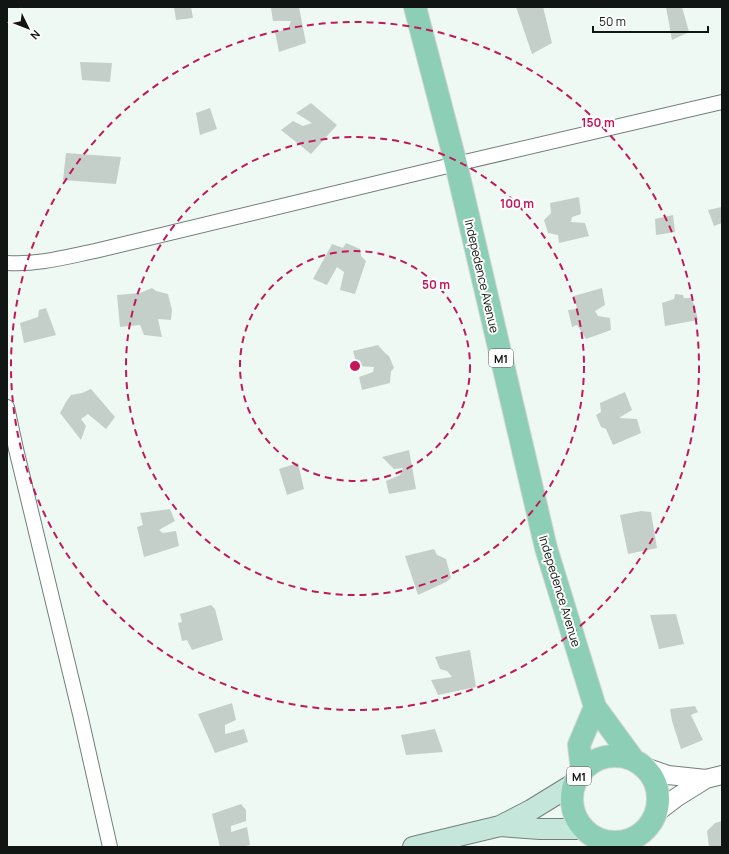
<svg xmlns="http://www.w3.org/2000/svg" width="729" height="854" font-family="Manrope,sans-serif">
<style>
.building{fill:#c5cfca}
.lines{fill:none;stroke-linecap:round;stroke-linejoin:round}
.minor-casing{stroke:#757e7a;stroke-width:16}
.tertiary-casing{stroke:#757e7a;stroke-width:20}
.secondary-casing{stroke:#757e7a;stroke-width:22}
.primary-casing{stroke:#d4d5d5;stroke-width:24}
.minor{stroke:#fff;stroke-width:14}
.tertiary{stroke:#fff;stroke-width:18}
.secondary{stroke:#c5e6db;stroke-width:20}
.primary{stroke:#8cceb6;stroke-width:22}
.ring{fill:none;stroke:#c2185b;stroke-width:2;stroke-dasharray:7 5}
.labels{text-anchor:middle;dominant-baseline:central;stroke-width:4;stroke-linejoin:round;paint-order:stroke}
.shield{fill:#fff;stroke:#585b5a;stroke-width:1}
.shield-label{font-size:11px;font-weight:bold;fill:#111513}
.street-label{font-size:12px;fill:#111513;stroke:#fff}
.centre{fill:#c2185b;stroke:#fff;stroke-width:2}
.ring-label{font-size:12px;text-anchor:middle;font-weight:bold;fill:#c2185b;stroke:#fff;stroke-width:4;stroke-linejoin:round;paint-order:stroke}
</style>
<rect width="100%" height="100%" fill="#eef9f4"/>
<path class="building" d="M174 7H191L193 18 176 20Z
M274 7H299L306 43 279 52 275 32 288 29 291 21H273L271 8Z
M516 7H543L552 43 532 54Z
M666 7H682L689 32 672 40Z
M80 62 112 63 110 82 82 80Z
M311 103 337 125 311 154 281 130 293 121 303 126 312 123 296 113Z
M210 108 217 129 200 135 196 113Z
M66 153 121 157 116 184 63 180Z
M579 197 581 214 572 217 571 222 585 223 589 236 559 243 558 235 548 233 544 220 551 213 550 203Z
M722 207V223L714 226 708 210Z
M673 215 675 232 656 235 655 219Z
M346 243 360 249 361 256 366 261 355 294 340 290 344 272 337 267 327 285 313 279 332 244 343 248Z
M152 288 156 291 168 294 172 310 171 320 158 319 162 337 144 335 140 325 120 327 117 295 140 293Z
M602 288 605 305 595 311 598 316 610 318 611 330 586 339 577 325 572 327 568 310 577 309 574 296Z
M675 294 683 295 684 298H691L695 307 698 320 665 326 662 303 674 299Z
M46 308 56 335 24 343 20 323 38 317 39 310Z
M378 345 385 353 389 356 394 368 391 371 390 383 362 390 359 377 373 372 374 367 357 366 353 351Z
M91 389 115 417 106 429 88 414 81 419 86 426 81 440 60 413 66 402 71 395 82 393Z
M625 392 632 410 619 418 637 419 641 433 613 445 606 429 601 427 596 415 601 412 600 403Z
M409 450 416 489 389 494 386 481 400 475 403 468 394 469 382 457Z
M298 463 304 489 287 495 279 469Z
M170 509 175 521 159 530 163 533 176 531 179 546 144 557 137 527 143 525 140 513Z
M641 511 651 512 657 548 628 554 620 515Z
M434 549 437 555 446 559 451 578 446 582 418 595 405 556Z
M211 605 215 609 223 640 192 650 187 640 182 641 178 623 182 622 180 614Z
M676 614 684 644 659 649 650 615Z
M470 650 476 687 438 695 431 680 452 677 447 671 440 669 435 657Z
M232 703 236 720 225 725V734L244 729 248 742 215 753 198 714Z
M695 706 698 712 691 715 703 740 681 749 672 721 670 709Z
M435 729 443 752 406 755 401 735Z
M241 804 246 810V821L231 826V832L247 827 250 845 242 847H220L212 814Z
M722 821V847H709L707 831 715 823Z"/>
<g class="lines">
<g class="minor-casing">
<path id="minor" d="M7 263C37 265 66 257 95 251L456 164 722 102
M7 407 16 449 80 714 110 847"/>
</g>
<g class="tertiary-casing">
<path id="tertiary" d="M645 767 668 775 706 779
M656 813 677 797 706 779 722 775"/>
</g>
<g class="secondary-casing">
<path id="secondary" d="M500 826 540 829H583
M413 847 500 826 531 810 575 783"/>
</g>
<g class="primary-casing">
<path id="primary" d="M415 7 456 164 546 548 595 707 633 759
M572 799a43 43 0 1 1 86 0a43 43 0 1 1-86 0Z
M582 771 579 745 595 707"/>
</g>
<use href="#minor" class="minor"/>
<use href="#tertiary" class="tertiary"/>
<use href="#secondary" class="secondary"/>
<use href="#primary" class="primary"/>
</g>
<g class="ring">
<circle cx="355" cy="366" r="115"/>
<circle cx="355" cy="366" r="229"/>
<circle cx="355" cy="366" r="344"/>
</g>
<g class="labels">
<g class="shield">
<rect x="489" y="349" width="24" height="18" rx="3"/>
<rect x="567" y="767" width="24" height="18" rx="3"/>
</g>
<g class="shield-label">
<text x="501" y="358">M1</text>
<text x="579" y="776">M1</text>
</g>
<g class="street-label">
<text transform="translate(482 276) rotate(77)">Indepedence Avenue</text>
<text transform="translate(560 591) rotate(73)">Indepedence Avenue</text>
</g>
</g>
<circle cx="355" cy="366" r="6" class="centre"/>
<g class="ring-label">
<text x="598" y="127">150 m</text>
<text x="517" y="208">100 m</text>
<text x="436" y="289">50 m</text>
</g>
<rect width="729" height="854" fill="none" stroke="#111513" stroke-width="16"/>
<g transform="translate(28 28) rotate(133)" stroke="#ffffff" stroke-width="3" paint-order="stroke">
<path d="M0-3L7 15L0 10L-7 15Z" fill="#111513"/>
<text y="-6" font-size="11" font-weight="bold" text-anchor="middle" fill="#111513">N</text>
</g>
<path d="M593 26v6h115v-6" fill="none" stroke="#111513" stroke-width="2"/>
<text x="599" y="26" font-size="12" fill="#111513" stroke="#ffffff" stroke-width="3" paint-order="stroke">50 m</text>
</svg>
